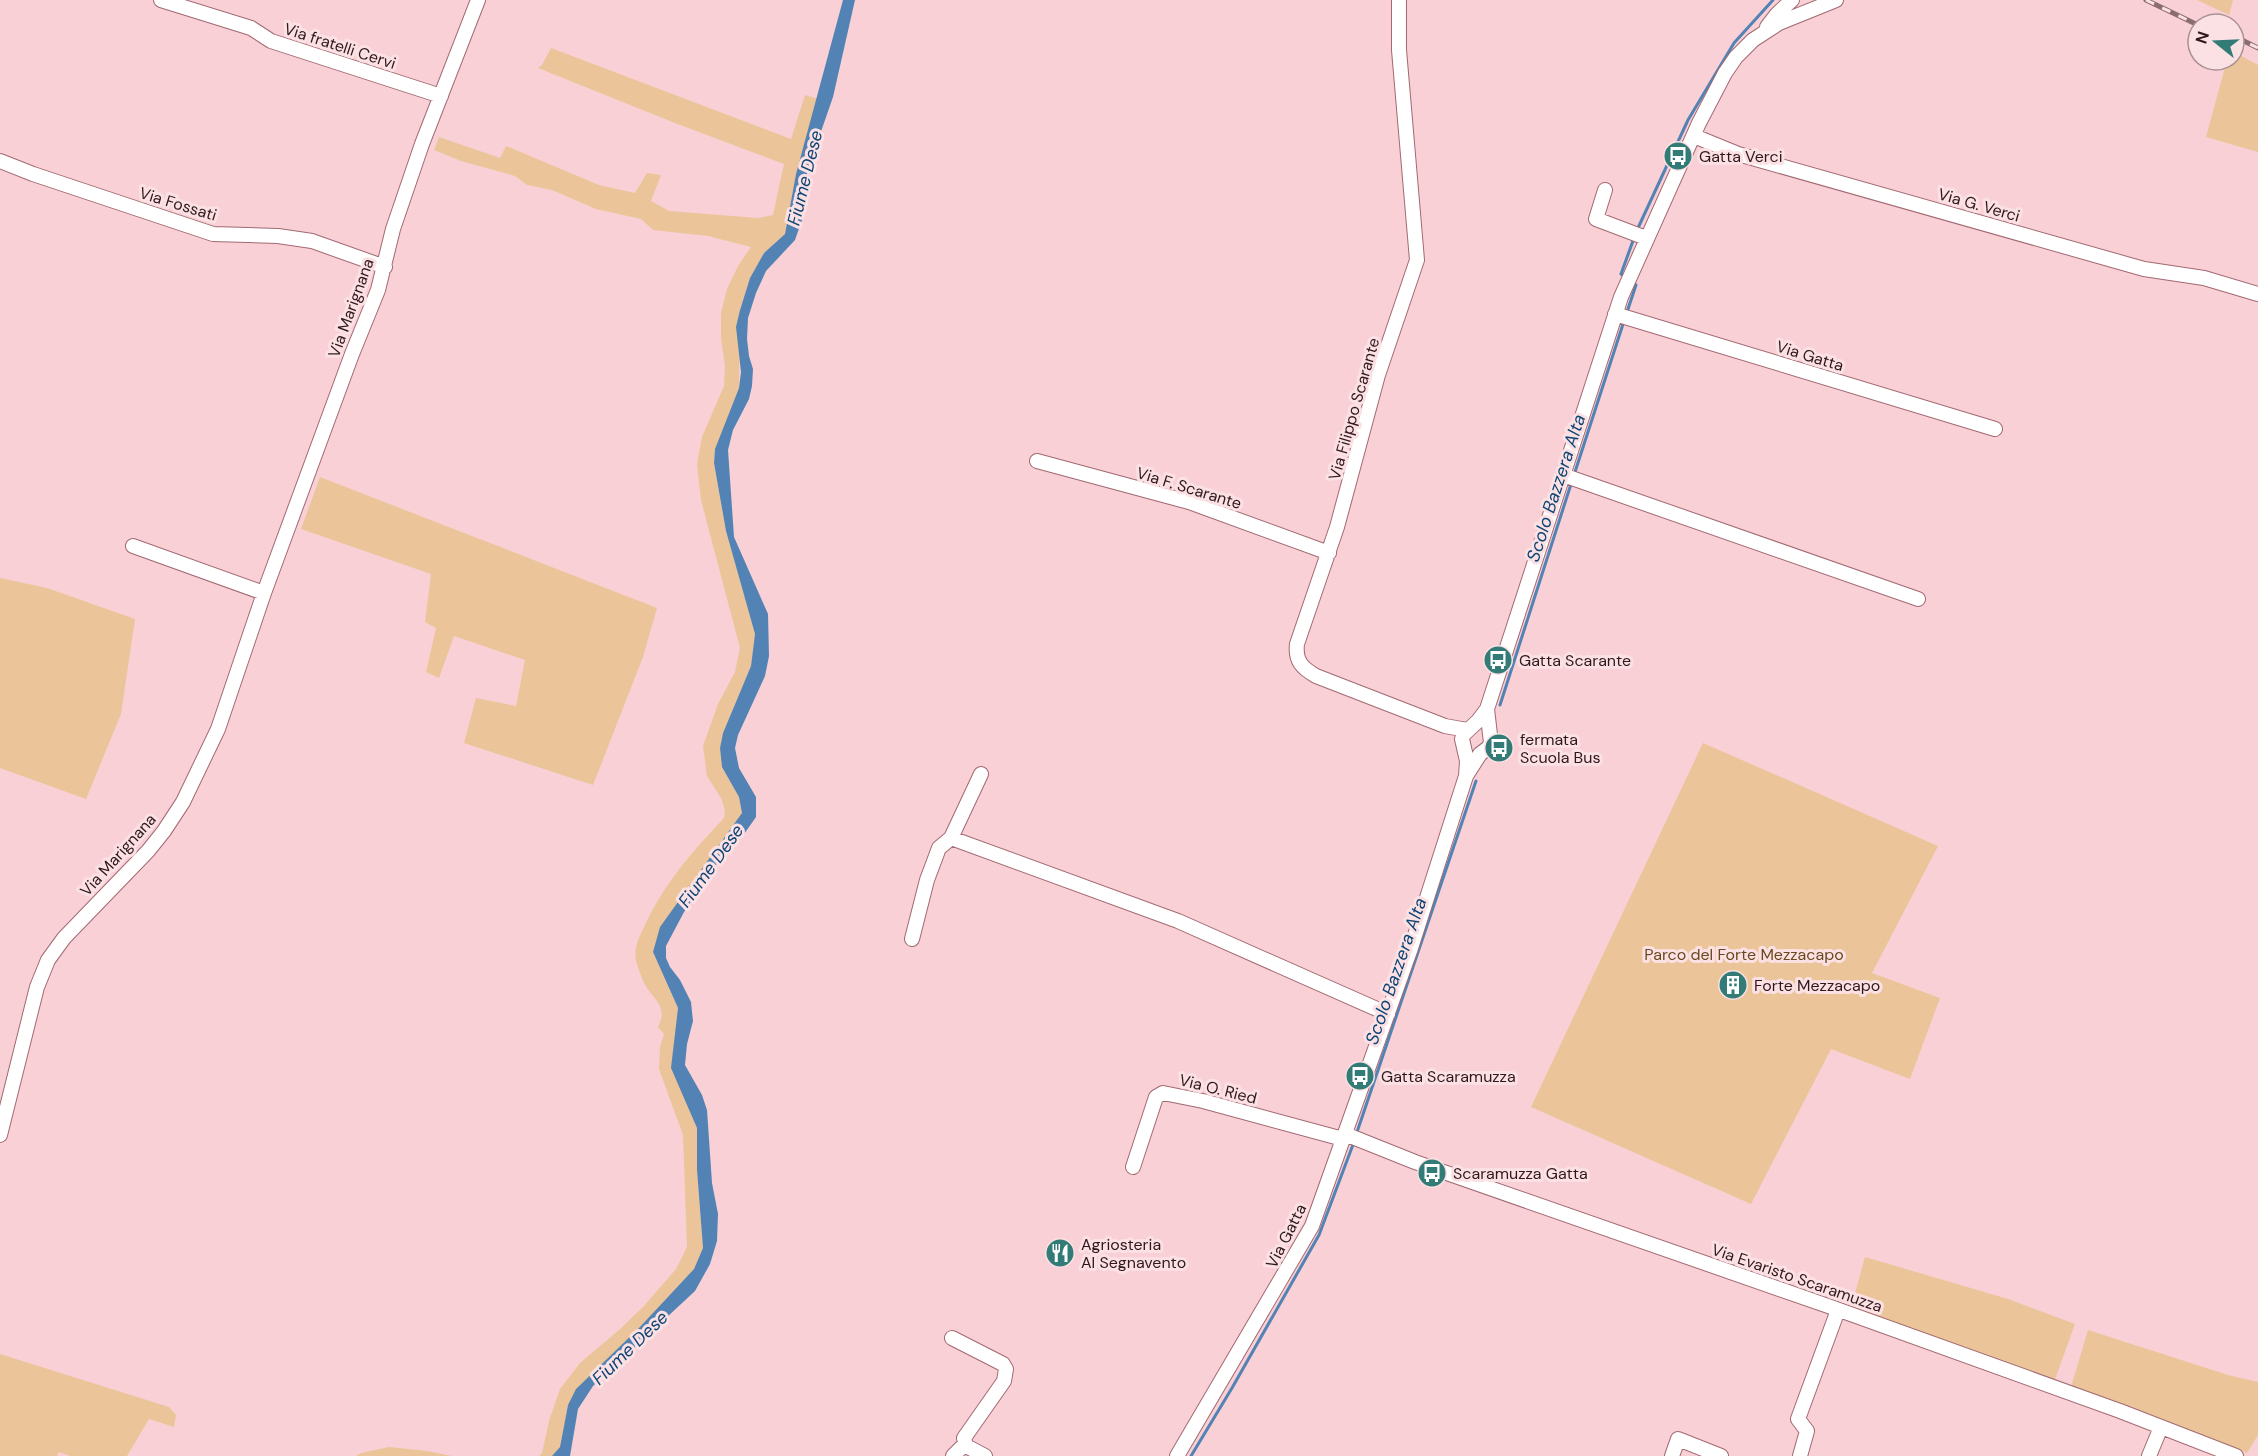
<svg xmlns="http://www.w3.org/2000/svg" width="2258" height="1456" font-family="'DM Sans',sans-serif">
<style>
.green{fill:#ebc599}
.water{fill:#5283b4}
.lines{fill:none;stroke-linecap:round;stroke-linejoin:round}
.stream{stroke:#5283b4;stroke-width:3}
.minor-casing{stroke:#a36972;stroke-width:16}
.minor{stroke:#fff;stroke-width:14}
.rail-casing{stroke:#8b6c70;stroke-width:5}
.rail{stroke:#fce1e4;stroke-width:3;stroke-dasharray:9;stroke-linecap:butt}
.labels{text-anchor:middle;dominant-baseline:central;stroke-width:6;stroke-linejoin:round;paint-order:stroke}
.street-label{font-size:16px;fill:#2f181c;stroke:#fce1e4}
.poi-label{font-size:16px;fill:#2f181c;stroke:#fce1e4;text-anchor:start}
.park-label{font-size:16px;fill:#69481d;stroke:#fce1e4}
.water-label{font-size:18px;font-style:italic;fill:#0c4474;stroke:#fce1e4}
</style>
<rect width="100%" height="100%" fill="#f8d0d5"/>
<path class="green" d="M2197 0H2233L2229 15Z
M551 48 791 139 805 95 818 99 796 174 785 234 764 253 750 278 740 309 739 388 715 450 714 463 726 531 755 634 751 666 723 733 720 748 722 767 739 797 742 813 653 952 678 1008 672 1068 697 1128V1170L703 1248 694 1269 568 1405 560 1447 552 1456H539L542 1453 549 1421 560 1389 580 1363 619 1330 643 1307 676 1269 687 1247 683 1135 659 1069 660 1047 664 1034 658 1027C669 1005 652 999 644 983 641 976 638 967 636 961 633 947 641 933 647 921 666 881 694 850 724 818L725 810 721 798 707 776 703 746 718 704 735 672 740 648 701 500 697 464 702 437 724 386 725 366 721 338V313L727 289 738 266 751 247 708 236 653 230 641 219 596 209 552 190 527 185 515 176 461 161 434 150 439 137 500 158 506 146 599 185 635 193 647 173 661 175 651 201 669 211 758 218 773 215 784 164 675 123 538 68 542 65Z
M2234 52 2258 65V152L2206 137 2227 60H2234Z
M320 477 657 608 643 657 593 785 464 743 476 698 516 706 525 660 454 636 439 678 426 672 436 628 425 622 431 574 301 529Z
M0 578 47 588 135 619 121 714 86 799 0 768Z
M1703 743 1938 846 1872 973 1940 998 1910 1079 1831 1049 1751 1204 1531 1107Z
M1865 1257 2008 1299 2075 1324 2054 1382 1851 1308Z
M2088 1330 2228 1375 2258 1382V1435L2247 1453 2071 1387Z
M0 1354 169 1407 176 1415 174 1427 149 1419 127 1456H70L59 1452 57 1456H0Z
M389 1447 427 1451 452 1456H356L361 1453Z"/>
<path class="water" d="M843 0H855L833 97 808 169 804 186 803 217 795 240 766 271 756 293 748 318 747 339 749 356 753 369 752 386 749 399 733 430 728 450 734 537 768 614 769 656 765 676 738 735 735 748 739 768 756 797V817L742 837 714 867 684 912 666 946V958L670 967 680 980 691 1002 693 1021 687 1044 685 1065 702 1095 707 1110 712 1183 718 1214 717 1241 710 1264 695 1291 593 1386 578 1409 570 1456H552L560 1447 568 1405 576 1389 639 1328 694 1269 703 1248 697 1170V1128L671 1068 678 1008 653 952 660 927 742 813 739 797 722 767 720 748 723 733 751 666 755 634 726 531 714 463 715 449 739 388 741 372 736 327 740 310 750 278 764 253 785 234 796 174Z"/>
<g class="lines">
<path class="stream" d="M1638 228 1688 120 1734 43 1773 0
M1624 276 1621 274 1634 238
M1627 312 1636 285 1633 283
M1574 475 1624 321
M1500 705 1572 481
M1356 1135 1476 781
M1191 1456 1232 1388 1319 1235 1354 1142"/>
<g class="minor-casing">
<path id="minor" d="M161 0 251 28 271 41 441 96
M1399 0V50L1417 260 1378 375 1337 527 1297 644C1295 661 1302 668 1316 676L1445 726 1467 730
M1767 27 1777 14 1792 0
M1694 136 1738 154 2144 269 2204 278 2258 294
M0 161 33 174 213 234 278 236 312 241 385 267
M1605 190 1596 219 1646 238
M1615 314 1995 429
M1037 461 1189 502 1329 553
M1563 475 1918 599
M133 546 264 593
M1466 776 1467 761 1462 739 1464 734 1478 721 1487 709 1621 297 1699 123 1725 73 1736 57 1753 40 1779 23 1836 0
M951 838 1178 921 1388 1014
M912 939 927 880 939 848 951 838 981 774
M1345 1134 1415 1162 1831 1307 2120 1411 2236 1456
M0 1135 37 987 48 960 64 938 148 851 164 831 183 802 218 729 264 593 352 354 378 290 393 229 422 144 478 0
M1133 1167 1156 1097 1163 1093 1203 1101 1343 1139
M952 1338 1003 1364 1006 1369 1004 1381 964 1438 966 1446
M953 1456 961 1448 966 1446 985 1456
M1177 1456 1312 1226 1410 951 1466 776 1480 754 1488 748 1491 743 1487 709
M1672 1456 1678 1439 1721 1456
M1800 1456 1807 1431 1798 1419 1838 1310
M2149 1456 2161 1427"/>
</g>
<use href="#minor" class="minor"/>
<g class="rail-casing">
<path id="rail" d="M2146 0 2198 25
M2234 36 2258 48"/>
</g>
<use href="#rail" class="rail"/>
</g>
<defs>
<g id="bus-disc" transform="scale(1.5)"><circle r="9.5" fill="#327b77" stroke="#fce1e4"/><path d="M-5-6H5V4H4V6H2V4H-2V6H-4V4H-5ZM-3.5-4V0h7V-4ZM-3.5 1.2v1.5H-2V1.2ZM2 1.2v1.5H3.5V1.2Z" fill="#fff"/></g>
<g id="building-disc" transform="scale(1.5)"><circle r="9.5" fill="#327b77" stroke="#fce1e4"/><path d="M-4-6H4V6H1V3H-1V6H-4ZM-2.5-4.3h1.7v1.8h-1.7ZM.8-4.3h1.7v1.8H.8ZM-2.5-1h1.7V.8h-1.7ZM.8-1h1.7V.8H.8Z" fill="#fff"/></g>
<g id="restaurant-disc" transform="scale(1.5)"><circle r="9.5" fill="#327b77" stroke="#fce1e4"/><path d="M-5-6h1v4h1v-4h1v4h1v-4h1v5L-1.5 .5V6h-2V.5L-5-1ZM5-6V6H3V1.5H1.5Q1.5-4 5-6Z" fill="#fff"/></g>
</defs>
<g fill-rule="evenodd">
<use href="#bus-disc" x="1678" y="156"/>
<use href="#bus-disc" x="1498" y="660"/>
<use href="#bus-disc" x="1499" y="748"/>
<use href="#building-disc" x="1733" y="985"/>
<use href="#bus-disc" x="1360" y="1076"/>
<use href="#bus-disc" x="1432" y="1173"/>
<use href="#restaurant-disc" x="1060" y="1253"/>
</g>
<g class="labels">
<g class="street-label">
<text transform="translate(340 46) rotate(18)">Via fratelli Cervi</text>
<text transform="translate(178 204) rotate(17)">Via Fossati</text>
<text transform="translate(1979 205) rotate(16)">Via G. Verci</text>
<text transform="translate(351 308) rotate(-70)">Via Marignana</text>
<text transform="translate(1810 356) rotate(17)">Via Gatta</text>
<text transform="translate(1354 409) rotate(-74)">Via Filippo Scarante</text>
<text transform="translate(1189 488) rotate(17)">Via F. Scarante</text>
<text transform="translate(118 855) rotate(-48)">Via Marignana</text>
<text transform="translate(1218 1089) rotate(14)">Via O. Ried</text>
<text transform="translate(1286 1236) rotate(-63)">Via Gatta</text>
<text transform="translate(1797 1278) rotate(19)">Via Evaristo Scaramuzza</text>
</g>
<g class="poi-label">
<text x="1699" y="156">Gatta Verci</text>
<text x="1519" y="660">Gatta Scarante</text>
<text x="1520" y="739">fermata<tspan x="1520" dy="18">Scuola Bus</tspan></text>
<text x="1754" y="985">Forte Mezzacapo</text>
<text x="1381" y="1076">Gatta Scaramuzza</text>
<text x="1453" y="1173">Scaramuzza Gatta</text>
<text x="1081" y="1244">Agriosteria<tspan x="1081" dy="18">Al Segnavento</tspan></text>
</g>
<g class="park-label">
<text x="1744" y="954">Parco del Forte Mezzacapo</text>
</g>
<g class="water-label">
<text transform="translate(805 178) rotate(-76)">Fiume Dese</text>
<text transform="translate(1556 488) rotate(-72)">Scolo Bazzera Alta</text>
<text transform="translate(711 866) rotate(-54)">Fiume Dese</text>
<text transform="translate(1396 971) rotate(-71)">Scolo Bazzera Alta</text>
<text transform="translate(630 1348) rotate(-44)">Fiume Dese</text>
</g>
</g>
<g transform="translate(2216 42) rotate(288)"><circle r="28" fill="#fce1e4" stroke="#aa9194" stroke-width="1.5"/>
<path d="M0-4.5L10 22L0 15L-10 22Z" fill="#327b77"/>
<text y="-9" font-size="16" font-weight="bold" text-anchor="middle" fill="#2f181c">N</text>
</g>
</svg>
